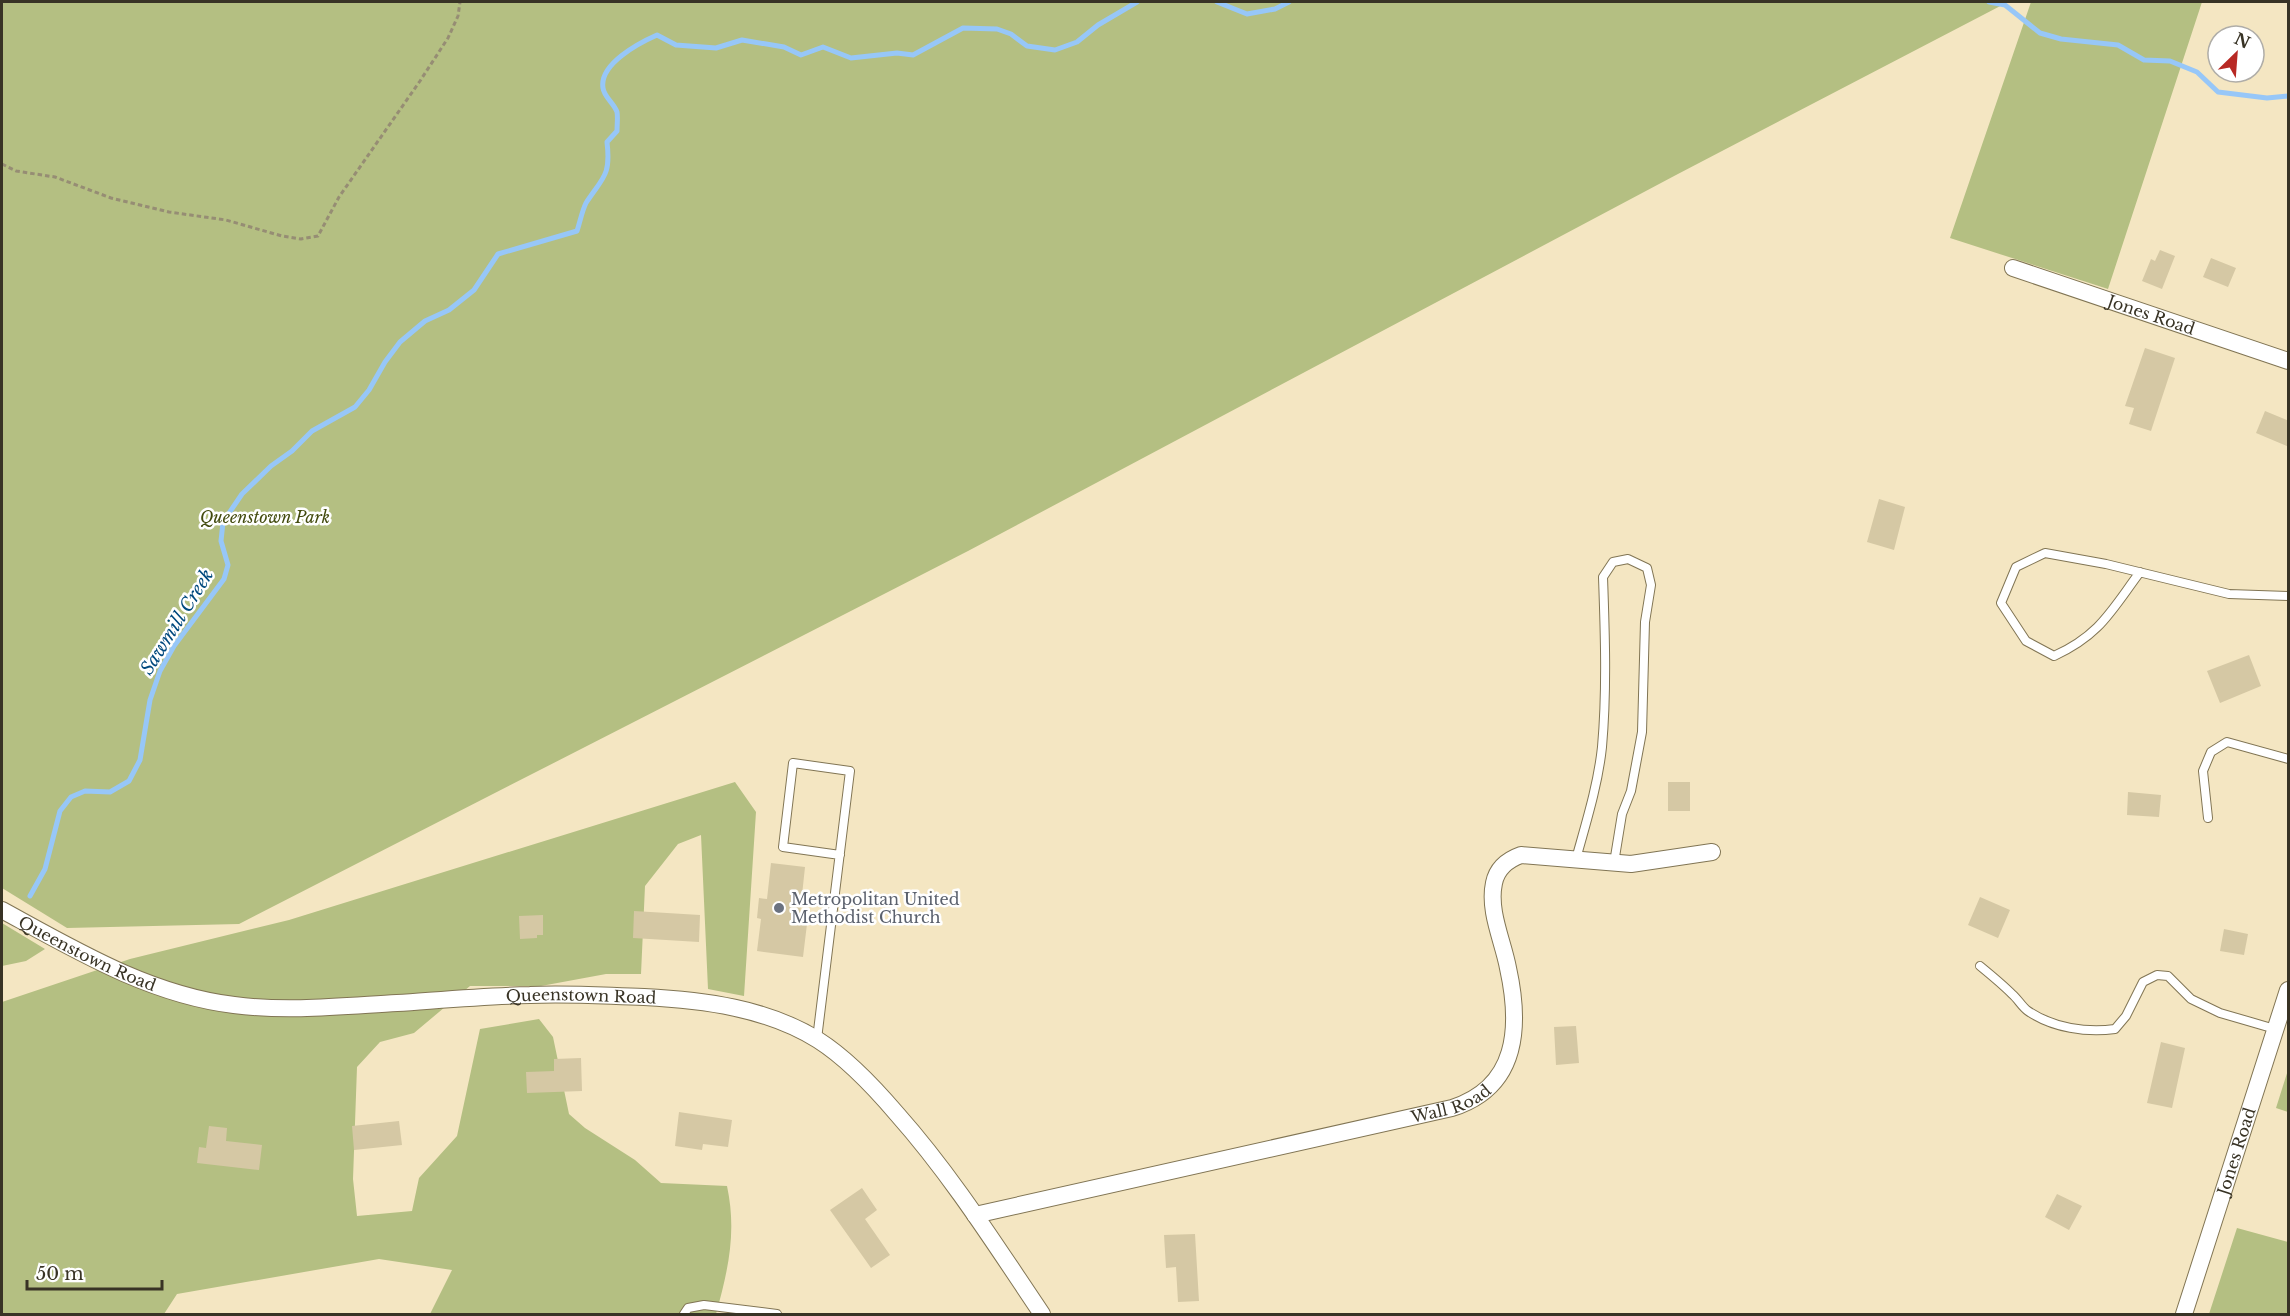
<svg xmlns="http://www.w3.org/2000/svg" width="2290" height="1316" font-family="'Libre Baskerville',serif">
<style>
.green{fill:#b4bf82}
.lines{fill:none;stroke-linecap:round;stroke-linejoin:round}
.stream{stroke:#97c7f8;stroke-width:5}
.building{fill:#d5c8a4}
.lane-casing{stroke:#817554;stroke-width:10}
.street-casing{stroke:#817554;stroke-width:18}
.path{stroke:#968d74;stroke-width:3;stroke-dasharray:4.5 3;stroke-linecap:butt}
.lane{stroke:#fff;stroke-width:8}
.street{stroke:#fff;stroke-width:16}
.worship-dot{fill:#6b7280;stroke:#fff;stroke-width:2}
.labels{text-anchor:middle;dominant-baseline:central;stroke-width:5;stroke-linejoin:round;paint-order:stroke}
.street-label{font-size:16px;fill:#383325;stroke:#fff}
.park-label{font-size:16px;font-style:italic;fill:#424a0d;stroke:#fff}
.worship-label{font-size:16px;fill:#5b616d;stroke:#fff;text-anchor:start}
.water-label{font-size:18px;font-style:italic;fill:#00497e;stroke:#fff}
</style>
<rect width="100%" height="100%" fill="#f4e6c2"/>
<path class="green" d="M2 2H2008L1676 175 968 551 239 924 67 928 2 888Z
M2031 2H2202L2108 289 1950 238Z
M735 782 756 812 744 996 708 989 701 835 678 844 645 886 641 974H606L541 986H470L414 1033 380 1042 357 1067 353 1179 357 1216 412 1211 419 1178 457 1136 480 1029 539 1019 553 1037 569 1114 585 1128 635 1160 661 1183 727 1186C737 1233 728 1270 716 1314H430L452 1270 379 1259 177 1294 164 1314H2V1002L130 959 289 920Z
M2 923 45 949 26 961 2 966Z
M2288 1070V1112L2276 1108Z
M2237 1228 2288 1242V1314H2209Z"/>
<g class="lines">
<path class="stream" d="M1217 2 1247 14 1275 9 1289 2
M1989 2 2005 5 2040 33 2061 39 2118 45 2144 60 2170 61 2197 72 2218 92 2267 98 2288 96
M30 896 45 869 60 811 71 797 85 791 110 792 129 781 140 760 150 700 160 671 174 646 224 579 228 565 221 541 223 522 242 494 271 466 292 451 312 431 355 407 369 390 385 362 400 342 425 321 449 310 474 290 498 254 577 231C580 222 582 211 586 203 603 177 611 176 607 142L617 131C617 125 618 117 617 112 614 103 604 97 603 88 599 64 639 43 657 35L676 45 716 48 742 40 784 47 801 55 823 47 851 58 897 53 913 55 963 28 997 29 1011 34 1027 46 1055 50 1077 42 1098 25 1137 2"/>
</g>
<path class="building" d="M2160 250 2175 256 2162 289 2142 281 2151 259 2155 261Z
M2211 258 2236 268 2228 287 2203 277Z
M2145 348 2175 358 2151 431 2129 424 2134 408 2125 406Z
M2265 411 2289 421V447L2256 433Z
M1879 499 1905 507 1894 550 1867 542Z
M2249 655 2261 686 2220 703 2207 671Z
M1668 782H1690V811H1668Z
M2128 792 2161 795 2159 817 2127 815Z
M771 863 805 867 799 923 807 924 803 957 757 951 761 919 757 918 759 898 767 899Z
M1980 897 2010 910 1998 938 1968 925Z
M634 911 700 915 699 942 633 938Z
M543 915V935H537V938L520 939 519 916Z
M2224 929 2248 934 2244 955 2220 951Z
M1576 1026 1579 1063 1556 1065 1554 1027Z
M2161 1042 2185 1048 2172 1108 2147 1103Z
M581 1058 582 1091 527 1093 526 1072 554 1071V1059Z
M679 1112 732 1120 728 1147 703 1144 702 1150 675 1146Z
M399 1121 402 1145 354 1150 352 1126Z
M209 1126 227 1128 226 1141 262 1145 259 1170 197 1163 199 1147 206 1148Z
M862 1188 877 1210 865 1219 890 1255 871 1268 830 1210Z
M2057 1194 2082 1206 2069 1230 2045 1217Z
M1195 1234 1199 1301 1178 1302 1176 1267 1166 1268 1164 1235Z"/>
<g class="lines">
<g class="lane-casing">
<path id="lane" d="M2140 572C2111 611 2100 635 2054 656L2026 641 2001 603 2016 567 2045 553 2106 564 2229 594 2288 596
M2208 818 2203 771 2211 752 2227 742 2288 759
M1576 859C1586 823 1598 785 1602 747 1607 691 1605 633 1603 577L1613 562 1628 559 1647 568 1651 585 1645 622 1642 732 1631 791 1622 814 1614 863
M1980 966C1991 975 2002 984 2012 994 2018 999 2022 1007 2028 1011 2053 1028 2087 1033 2115 1029L2126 1016 2143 982 2157 975 2168 976 2191 999 2220 1013 2275 1029
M817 1039 850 771 793 763 783 847 840 855
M684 1314 688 1308 704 1305 777 1314"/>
</g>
<g class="street-casing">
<g id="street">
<path id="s1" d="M2013 268 2288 361"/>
<path id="s2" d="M2 910C75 950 150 995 234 1005 287 1012 344 1006 397 1003 441 1000 485 996 530 995 568 993 606 996 644 997 703 1000 767 1008 818 1040 848 1059 874 1087 897 1114 952 1176 996 1246 1042 1314"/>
<path id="s3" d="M975 1215 1452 1108C1518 1087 1521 1027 1508 968 1503 941 1488 911 1494 883 1497 868 1507 860 1521 855L1631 864 1712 852"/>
<path id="s4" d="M2184 1314 2288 990"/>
</g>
</g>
<path class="path" d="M2 164 16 171 55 177 111 198 169 212 226 220 282 236 301 239 318 236 339 197 420 81 448 38 458 16 460 2"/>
<use href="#lane" class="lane"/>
<use href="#street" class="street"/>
</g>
<circle class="worship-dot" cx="779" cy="908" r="6"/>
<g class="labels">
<g class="street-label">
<text stroke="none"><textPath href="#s1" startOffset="146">Jones Road</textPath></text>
<text stroke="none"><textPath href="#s2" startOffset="96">Queenstown Road</textPath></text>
<text stroke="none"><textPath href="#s2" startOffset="600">Queenstown Road</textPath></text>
<text stroke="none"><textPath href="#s3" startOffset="489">Wall Road</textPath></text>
<text stroke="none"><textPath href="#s4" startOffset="171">Jones Road</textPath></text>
</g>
<g class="park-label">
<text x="265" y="517">Queenstown Park</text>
</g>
<g class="worship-label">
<text x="791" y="899">Metropolitan United<tspan x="791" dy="18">Methodist Church</tspan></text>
</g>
<g class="water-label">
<text transform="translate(177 622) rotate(-58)">Sawmill Creek</text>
</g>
</g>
<rect width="2290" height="1316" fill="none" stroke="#383325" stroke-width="6"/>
<g transform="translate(2236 54) rotate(25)"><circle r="28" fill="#ffffff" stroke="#afada8" stroke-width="1.5"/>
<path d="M0-4.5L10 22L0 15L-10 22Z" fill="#b82924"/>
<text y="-9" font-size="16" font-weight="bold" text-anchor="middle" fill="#383325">N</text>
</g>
<path d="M27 1280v9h135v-9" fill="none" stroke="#383325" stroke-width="3"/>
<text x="36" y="1280" font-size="18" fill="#383325" stroke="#ffffff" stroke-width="4.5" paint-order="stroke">50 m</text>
</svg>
